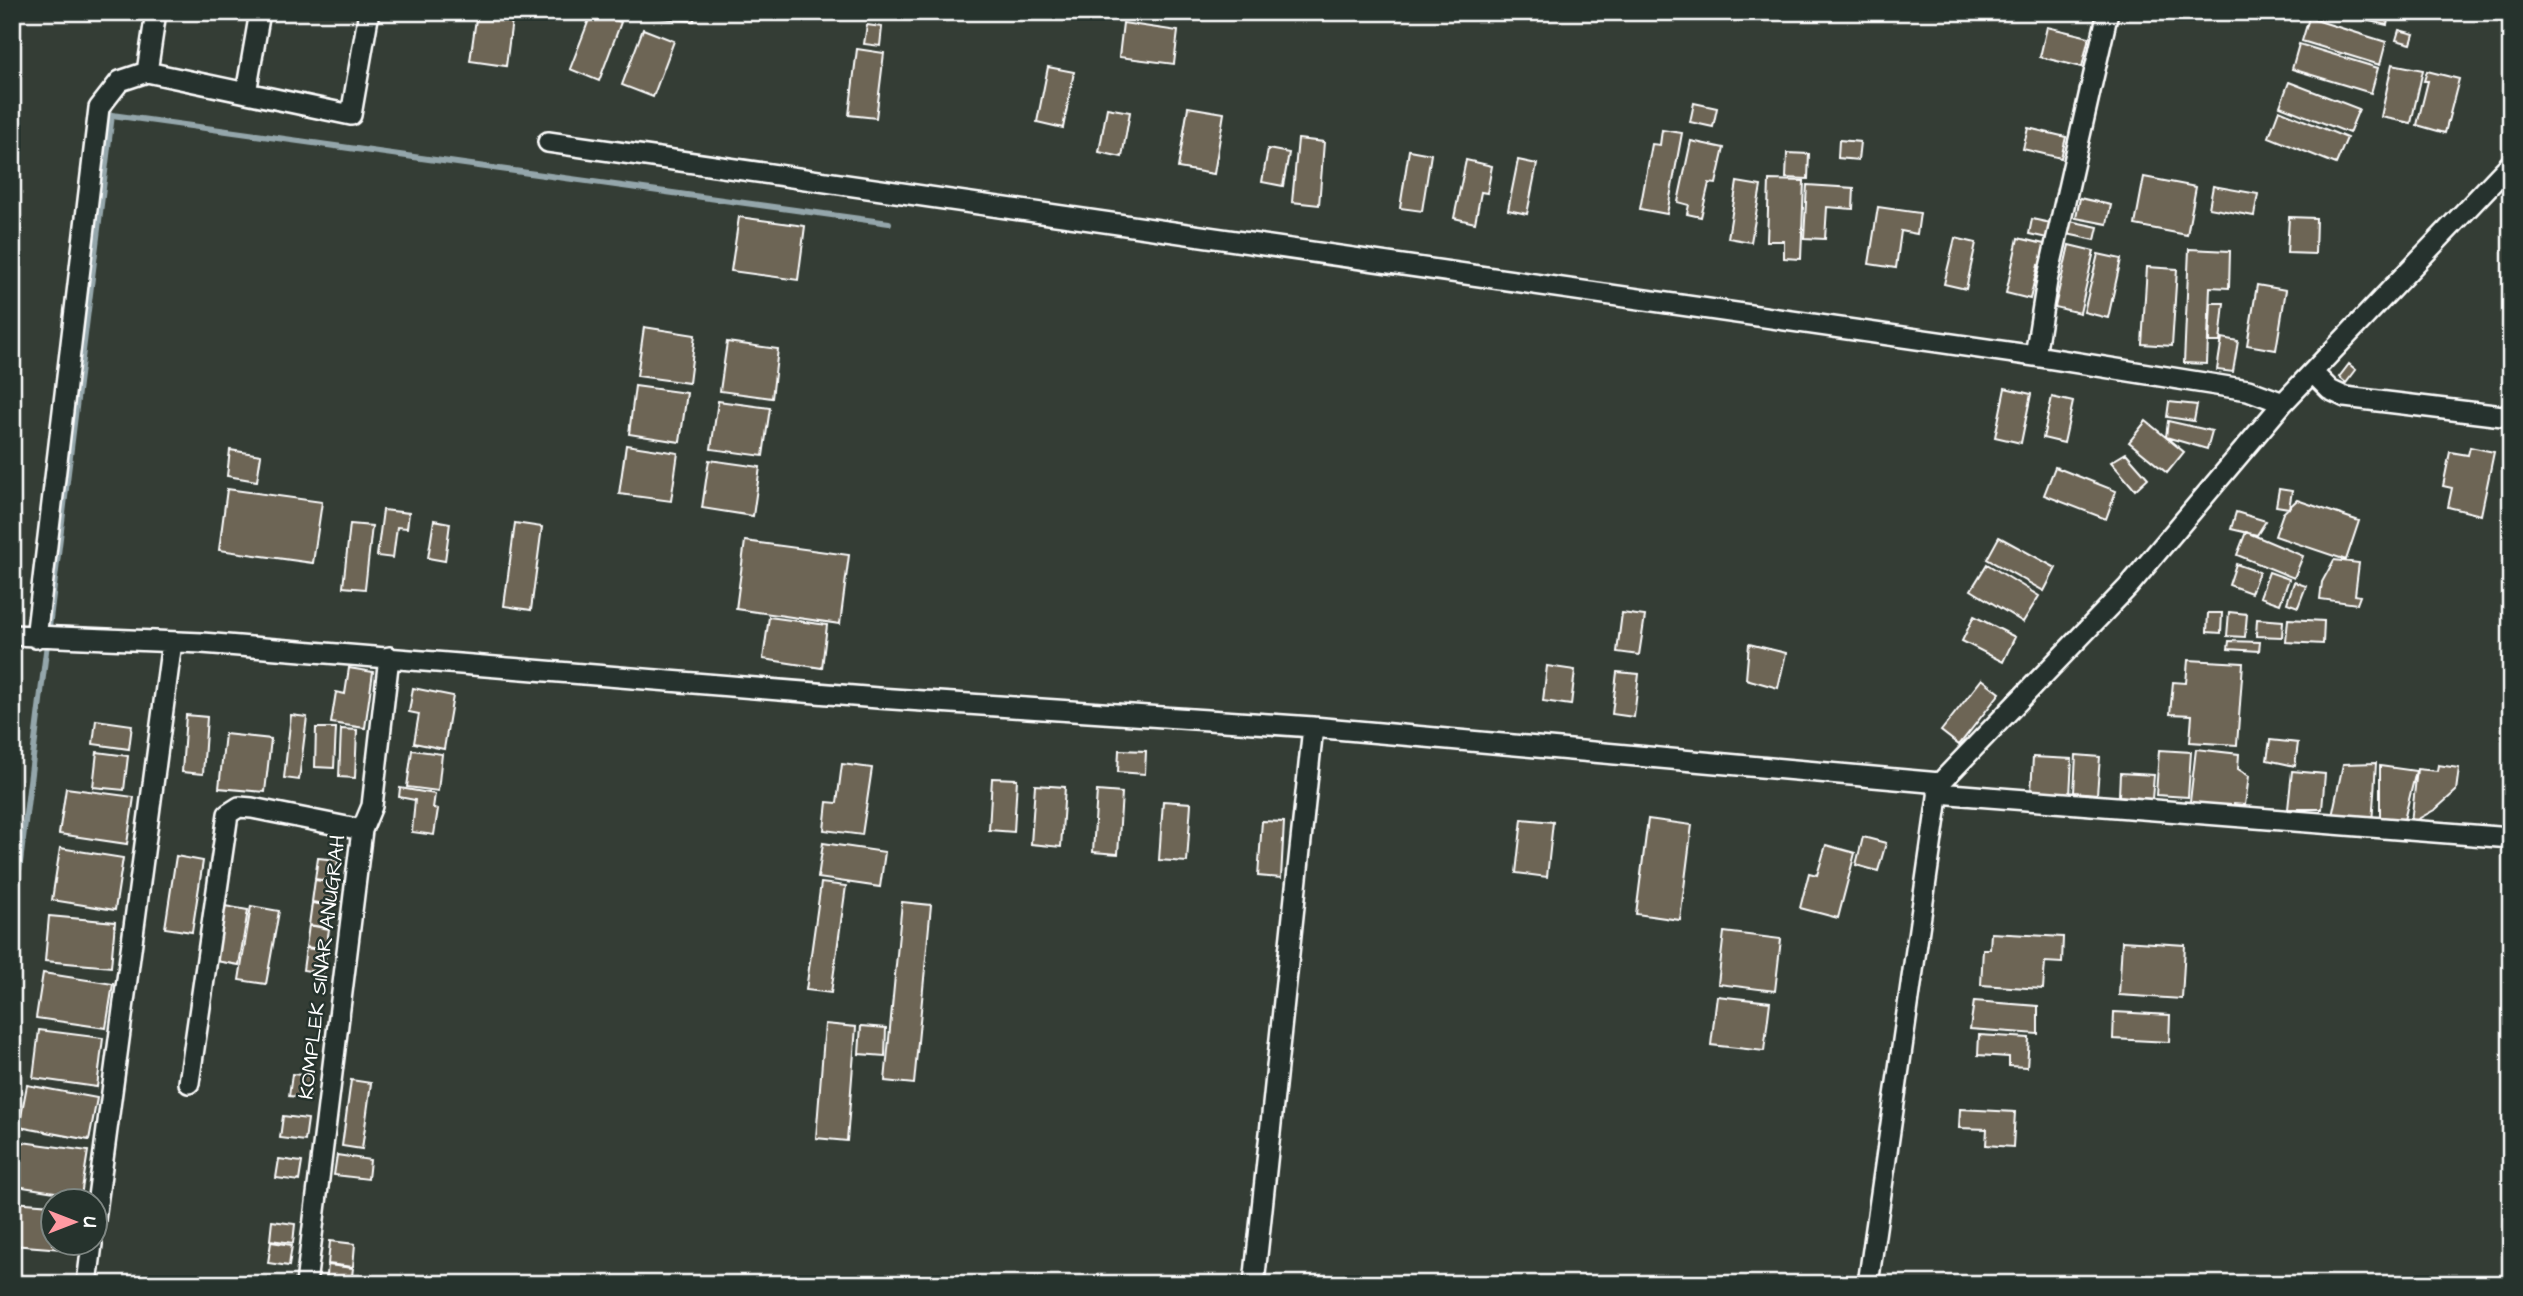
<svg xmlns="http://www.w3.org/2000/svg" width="2523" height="1296" font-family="'Architects Daughter',sans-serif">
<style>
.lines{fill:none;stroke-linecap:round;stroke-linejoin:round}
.stream{stroke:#94a6ab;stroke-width:6}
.building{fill:#6d6555;stroke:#fff;stroke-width:2}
.minor-casing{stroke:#fff;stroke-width:24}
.minor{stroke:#26332d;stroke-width:19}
.labels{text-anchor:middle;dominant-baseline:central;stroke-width:5;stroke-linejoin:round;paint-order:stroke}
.street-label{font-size:21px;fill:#fff;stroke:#26332d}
</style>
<rect width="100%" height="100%" fill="#343d35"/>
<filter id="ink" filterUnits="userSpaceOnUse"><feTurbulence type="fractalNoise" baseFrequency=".0143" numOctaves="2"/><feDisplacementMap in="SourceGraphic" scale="14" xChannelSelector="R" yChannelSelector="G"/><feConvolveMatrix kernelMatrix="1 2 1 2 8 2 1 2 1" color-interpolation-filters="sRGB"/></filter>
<g filter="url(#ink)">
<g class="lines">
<!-- stream -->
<path class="stream" d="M12,928L112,115L889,223"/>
</g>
<!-- building -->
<path class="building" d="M477,12H513L506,66L470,61Z
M592,12L621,22L599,81L570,69Z
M653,12H695L694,21L652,17Z
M2330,12H2390L2387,25Z
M2309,18L2386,42L2380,65L2302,41Z
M1123,23L1178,31L1174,64L1119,57Z
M867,25L882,27L880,46L864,44Z
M2047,27L2089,37L2082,67L2040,57Z
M643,29L674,41L653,97L622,85Z
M2399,30L2414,34L2411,44L2396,40Z
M2299,44L2378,68L2371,93L2292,69Z
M857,49L884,53L876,118L849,115Z
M2392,64L2423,70L2411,123L2381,117Z
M1048,67L1074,72L1063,128L1037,122Z
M2427,71L2459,79L2445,133L2417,125L2428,81H2424Z
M2289,82L2359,109L2349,133L2280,106Z
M1694,103L1717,108L1713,127L1690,122Z
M1188,107L1224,113L1214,174L1178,168Z
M1107,108L1130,112L1122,157L1099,152Z
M2279,110L2347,138L2336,164L2269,137Z
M2028,128L2066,137L2061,158L2023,149Z
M1662,130L1682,133L1667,214L1640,209L1652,144L1660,145Z
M1298,139L1324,142L1319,205L1292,202Z
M1839,140L1860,142L1858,160L1838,158Z
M1691,141L1724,148L1716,184L1709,183L1701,217L1687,214L1689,205L1678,202Z
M1268,149L1289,153L1283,186L1262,182Z
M1409,150L1431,154L1422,211L1400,208Z
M1787,153L1809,154L1808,179L1786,178Z
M1466,160L1492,166L1487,193L1481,192L1475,223L1454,218Z
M1518,160L1537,164L1527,214L1508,210Z
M2144,177L2196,187L2187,235L2135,225Z
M1769,180L1804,181L1801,259L1784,258V241H1767Z
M1737,182L1761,186L1751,242L1728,238Z
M1807,185L1854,188L1853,209L1827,207L1825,239L1804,238Z
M2213,186L2258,194L2254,216L2209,208Z
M2080,198L2111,205L2107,224L2076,218Z
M1878,207L1920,213L1917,234L1901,231L1896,268L1869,264Z
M739,217L805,226L798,280L731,271Z
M2289,217L2316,218L2315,254L2287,253Z
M2032,219L2060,225L2056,240L2029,234Z
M2070,221L2098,227L2095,240L2067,234Z
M1955,238L1976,243L1966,289L1944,284Z
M2018,238L2053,246L2048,268L2038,265L2030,299L2006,293Z
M2069,245L2094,251L2080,313L2055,307Z
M2189,249L2230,251L2229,288L2210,287L2207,364L2184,363Z
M2098,254L2121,259L2108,318L2084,312Z
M2147,267L2177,269L2172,346L2142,344Z
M2257,285L2286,290L2276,350L2247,345Z
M2211,303H2224L2220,342H2209Z
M644,327L695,335L689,383L637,376Z
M2222,338L2238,341L2233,372L2217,370Z
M727,342L778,349L772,398L720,391Z
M2349,364L2356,370L2346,383L2339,377Z
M635,386L687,393L680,442L629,434Z
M2005,388L2031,394L2021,443L1995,437Z
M2052,397L2073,402L2064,443L2043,438Z
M718,401L770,408L763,456L711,449Z
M2169,402L2197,405L2194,421L2167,417Z
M2146,421L2184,452L2167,473L2129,442Z
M2168,421L2212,431L2207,449L2166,437Z
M626,445L678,453L671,501L619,494Z
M2470,447L2494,452L2481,515L2448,507L2452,488L2443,486L2450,452L2468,455Z
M230,450L261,455L257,481L227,476Z
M2126,453L2148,478L2135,490L2111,462Z
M709,460L760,467L753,516L702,508Z
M2055,467L2116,491L2106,519L2044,495Z
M227,489L322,502L313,563L219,550Z
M2279,489L2292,491L2289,508L2276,506Z
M2297,500L2359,521L2346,560L2275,536L2283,513Z
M383,510L409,513L407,528L397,527L393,558L377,556Z
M2236,512L2266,521L2257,535L2231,529Z
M434,520L450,523L445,561L428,558Z
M515,523L542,527L531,610L504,606Z
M350,524L372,526L365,589L343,587Z
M2246,532L2303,556L2294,578L2237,555Z
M1999,537L2056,568L2044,591L1987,559Z
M745,541L849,555L840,624L736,609Z
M2334,560L2359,563L2355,595L2360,596L2357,604L2320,599L2322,582Z
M1987,564L2039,596L2023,622L1971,590Z
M2236,564L2259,572L2251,593L2229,585Z
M2269,572L2289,579L2280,604L2260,597Z
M2294,582L2306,586L2298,607L2287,603Z
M2229,612L2247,614L2245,637L2227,636Z
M1622,613L1645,616L1639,655L1617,652Z
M2208,613H2222L2221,633L2207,632Z
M1974,616L2015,637L2003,662L1962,641Z
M769,617L827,625L822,668L763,659Z
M2257,619L2283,621L2282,637L2256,636Z
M2288,619L2324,621L2323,644L2286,642Z
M2229,641L2260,642L2259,651L2228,649Z
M1749,644L1786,653L1778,688L1746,679Z
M2188,660L2243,663L2237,745L2190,742L2192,715L2170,714L2173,682L2186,683Z
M1547,666L1575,670L1571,705L1543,701Z
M349,668L373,672L365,728L331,723L336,692L345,694Z
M1617,672L1639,674L1634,717L1612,714Z
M1982,679L2000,693L1959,745L1941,731Z
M413,688L453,696L444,749L414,743L419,714L409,712Z
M186,715L207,717L203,774L182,772Z
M291,715L307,717L299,780L284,778Z
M96,720L132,725L129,749L93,744Z
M316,728H336L334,768L315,767Z
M341,729L357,730L355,778L339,777Z
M225,734L271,739L265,792L219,788Z
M2270,740L2298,743L2295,766L2267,760Z
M2196,749L2239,754L2238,769L2249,776L2245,805L2234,804L2233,815L2189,810Z
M412,750L442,754L438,791L407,787Z
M1119,750L1146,751L1145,774L1118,772Z
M2159,750L2191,752L2188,797L2156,795Z
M97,752L128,756L124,790L93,787Z
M2076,755L2100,757L2097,794L2074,792Z
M2033,757L2072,759L2070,795L2031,792Z
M2376,763L2372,824L2331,821L2343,764Z
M842,764L872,768L862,835L824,830L827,802L837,803Z
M2438,765L2459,768L2456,791L2436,809L2411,823L2417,769L2437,771Z
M2380,766L2416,771L2404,820L2380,823Z
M2292,771L2325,774L2322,809H2288Z
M2120,773L2154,775L2152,799L2119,796Z
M992,778L1017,779L1014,832L989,830Z
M1035,785L1065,787L1061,847L1031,844Z
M66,788L134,797L127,844L59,834Z
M400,788L435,794L433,808L438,809L434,835L412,832L415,800L399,797Z
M1097,791L1122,793L1118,854L1093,852Z
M1163,801L1191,803L1187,862L1159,860Z
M1522,819L1553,822L1547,877L1516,873Z
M1648,819L1692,825L1680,920L1636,914Z
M1262,821L1284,822L1281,878L1258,876Z
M1863,837L1886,843L1878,871L1856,865Z
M823,843L885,852L880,887L818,878Z
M1826,845L1855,853L1838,918L1800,908L1809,873L1817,875Z
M60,848L123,858L115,910L52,900Z
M176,856L203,861L192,932L165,928Z
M318,858L338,860L335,882L315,879Z
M315,880L336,883L332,905L312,902Z
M821,883L846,886L831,993L806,990Z
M902,902L931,905L914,1084L885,1081Z
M312,903L332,906L329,928L309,925Z
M219,905L248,910L239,965L210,960Z
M251,906L279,911L266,984L239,980Z
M49,916L115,922L111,967L45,961Z
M309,925L329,929L326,950L306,947Z
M1724,932L1781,939L1775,991L1718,984Z
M1991,933L2063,937L2062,963L2045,962L2043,989L1981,985L1983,949H1990Z
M2122,941L2185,945L2182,999L2119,995Z
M306,948L326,951L323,973L303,970Z
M43,973L113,984L106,1028L36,1018Z
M1717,996L1770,1002L1764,1051L1711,1045Z
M1974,1001L2038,1006V1034L1970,1029Z
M2114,1012L2170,1015L2169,1042L2113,1039Z
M825,1024L856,1027L847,1141L816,1138Z
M861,1026L886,1028L885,1056L859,1054Z
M39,1030L103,1038L97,1087L33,1078Z
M1979,1035L2029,1038L2027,1067L2009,1066V1057L1978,1055Z
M292,1074L312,1076L309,1098L289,1096Z
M351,1080L371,1083L362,1149L342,1146Z
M27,1085L97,1098L89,1140L19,1127Z
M1960,1109L2015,1112L2013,1147L1986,1145L1987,1129L1959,1128Z
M283,1116L308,1119L305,1141L280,1138Z
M22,1142L88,1151L81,1196L16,1186Z
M337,1155L370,1160L368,1179L334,1175Z
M279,1159L302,1162L299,1181L276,1178Z
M12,1202L52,1205V1244H75V1250L12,1245Z
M272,1221L295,1224L293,1243L270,1240Z
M330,1241L355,1244L353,1267L328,1264Z
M271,1242L292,1245L289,1266L268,1263Z
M328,1265L353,1268L351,1284H326Z"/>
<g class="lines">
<!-- minor casing -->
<g class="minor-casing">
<path id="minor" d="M147,72L156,12
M246,93L260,12
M548,142L2035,356L2248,390L2283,403
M2035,356L2047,281L2108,12
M2314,374L2330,390L2345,397L2511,417
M12,635L202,643L878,698L1313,727L1940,783
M36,638L99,108L120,81L147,72L351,115L369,12
M1938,793L2511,838
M189,1083L228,814L239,807L252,808L362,830
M94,1227L172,642
M87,1284L92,1244
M306,1284L362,830L372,806L389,657
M1254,1284L1313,727
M1868,1284L1940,783L2128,587L2283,403L2511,163"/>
</g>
<!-- minor -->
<use href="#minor" class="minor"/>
</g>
</g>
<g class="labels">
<!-- street labels -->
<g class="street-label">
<text transform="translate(322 967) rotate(-83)">KOMPLEK SINAR ANUGRAH</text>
</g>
</g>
<!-- margin -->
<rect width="2523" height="1296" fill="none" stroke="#26332d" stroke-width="42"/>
<rect x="21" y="21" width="2481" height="1254" fill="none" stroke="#fff" stroke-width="2.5" filter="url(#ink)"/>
<!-- north arrow -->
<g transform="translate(74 1222) rotate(90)"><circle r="33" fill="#26332d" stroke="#7d8581" stroke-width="2"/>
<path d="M0-5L12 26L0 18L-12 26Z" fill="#ff9aa2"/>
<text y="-10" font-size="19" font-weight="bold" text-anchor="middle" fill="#ffffff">U</text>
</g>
</svg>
